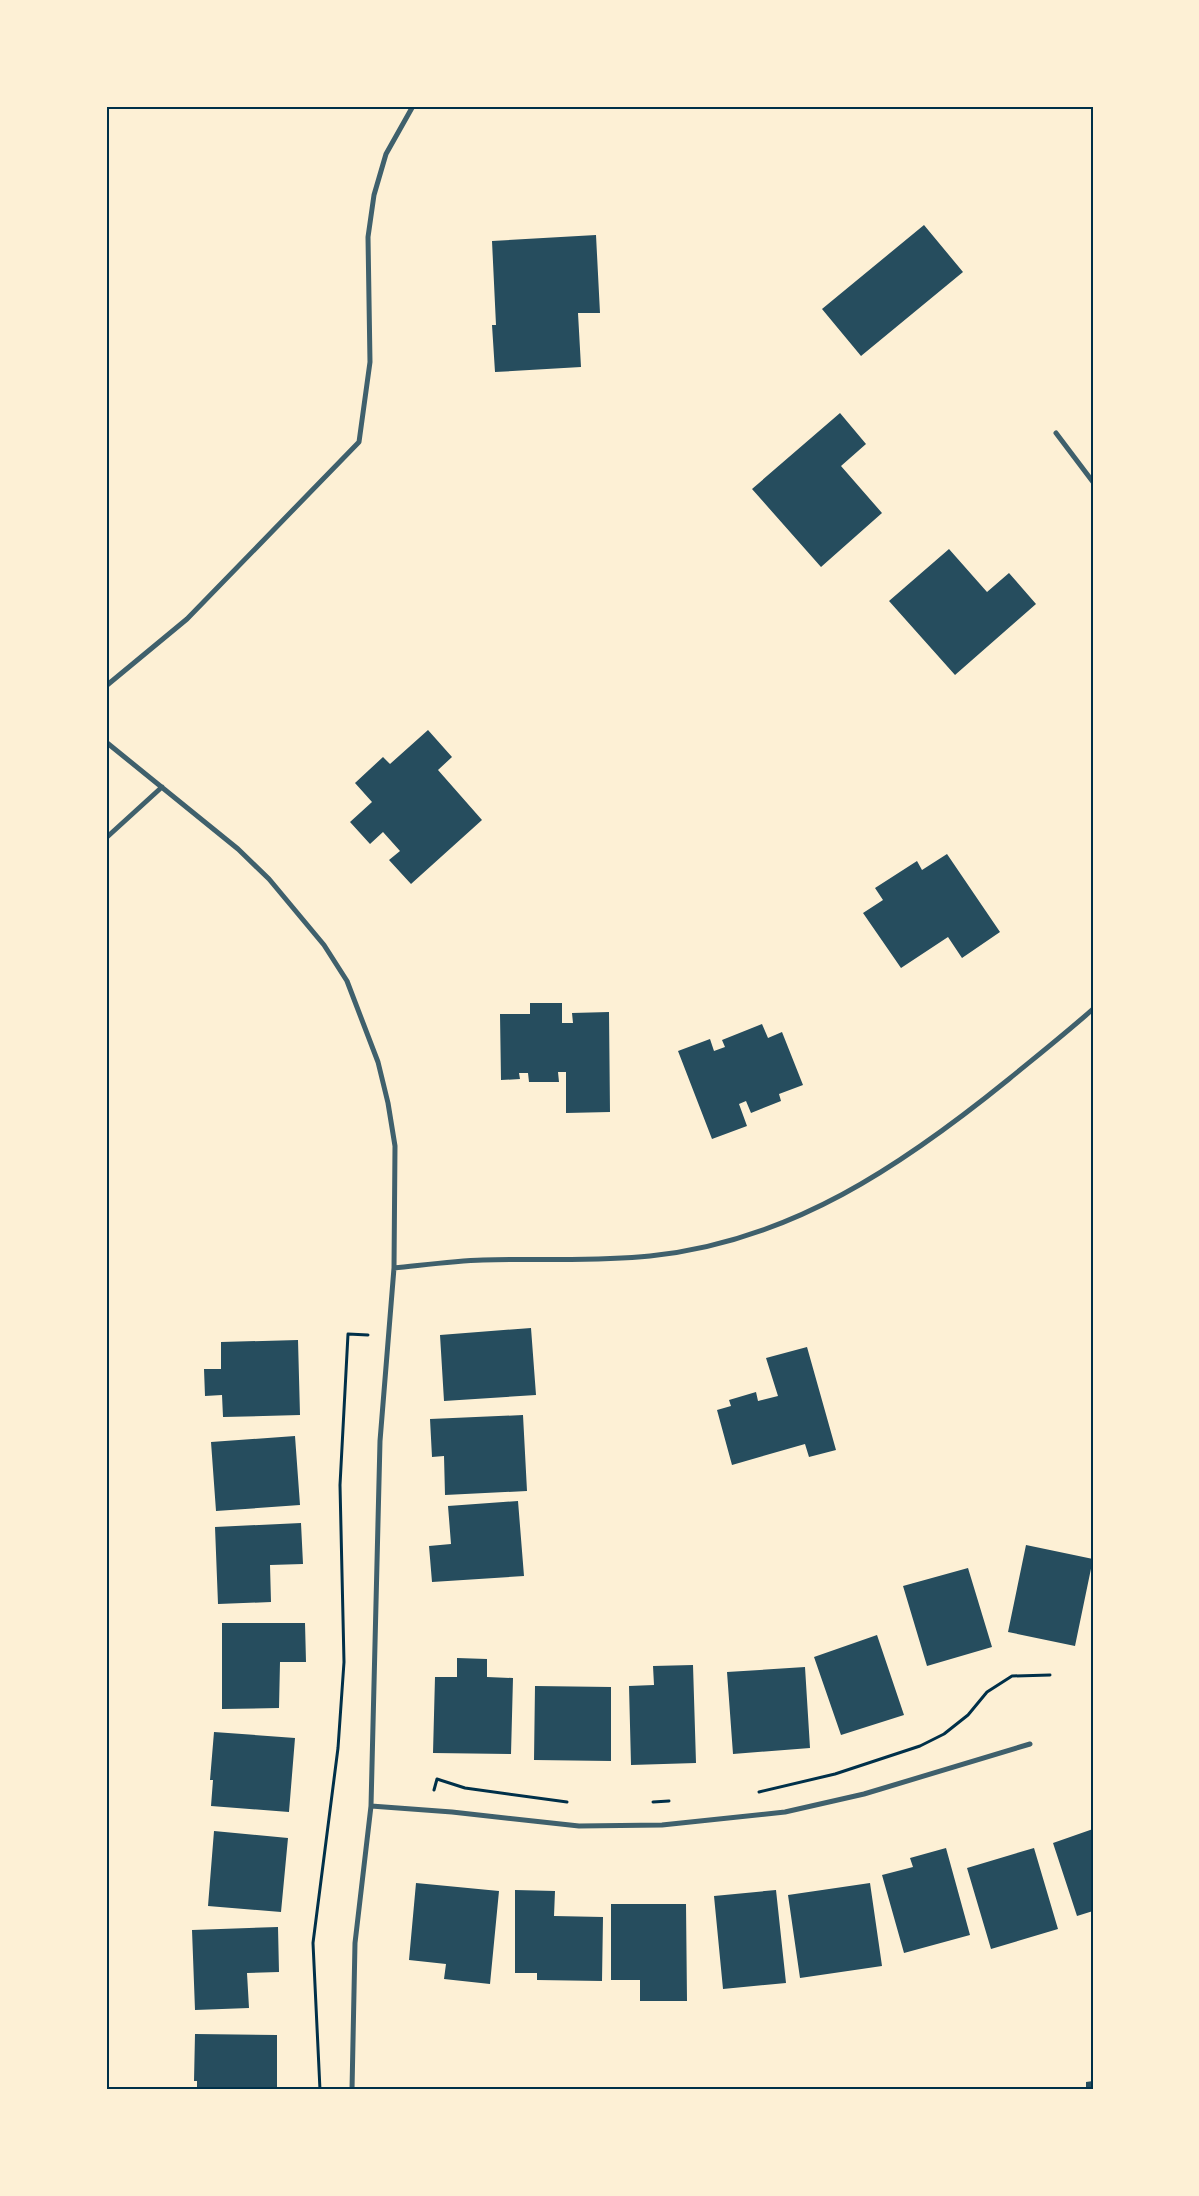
<svg xmlns="http://www.w3.org/2000/svg" width="1199" height="2196" font-family="'Public Sans',sans-serif">
<style>
.building{fill:#264d5e}
.lines{fill:none;stroke-linecap:round;stroke-linejoin:round}
.path{stroke:#003049;stroke-width:3}
.minor{stroke:#3f606c;stroke-width:5}
.neatline{fill:none;stroke:#003049;stroke-width:2}
</style>
<rect width="100%" height="100%" fill="#fdf0d5"/>
<!-- building -->
<path class="building" d="M924,225L963,272L861,356L822,309Z
M596,235L600,313H578L581,367L495,372L492,325H496L492,241Z
M840,413L866,444L841,466L882,513L821,567L752,489Z
M949,549L987,592L1009,573L1036,604L955,675L889,601Z
M428,730L452,757L438,770L482,820L411,884L389,860L400,851L383,832L370,844L350,822L372,802L355,783L383,757L390,764Z
M947,854L1000,932L962,958L948,937L901,968L863,913L883,900L875,888L917,861L922,870Z
M530,1003H562V1023H573L572,1013L609,1012L610,1112L566,1113V1072H558L559,1082H529L528,1073H519L520,1079L501,1080L500,1014H530Z
M762,1024L768,1038L782,1032L803,1085L779,1094L781,1101L751,1113L746,1101L739,1104L747,1126L712,1139L678,1051L710,1039L714,1051L725,1047L722,1040Z
M531,1328L536,1395L444,1401L440,1335Z
M298,1340L300,1415L223,1417L222,1395L205,1396L204,1369H221V1342Z
M807,1347L836,1450L809,1457L805,1444L732,1465L717,1410L731,1406L729,1400L756,1392L758,1401L778,1396L766,1358Z
M523,1415L527,1491L445,1495L444,1456L432,1457L430,1419Z
M295,1436L300,1505L216,1511L211,1442Z
M518,1501L524,1576L432,1582L429,1546L451,1544L448,1506Z
M301,1523L303,1564L270,1565L271,1602L218,1604L215,1527Z
M1026,1545L1093,1559L1075,1646L1008,1632Z
M968,1568L992,1647L927,1666L903,1586Z
M222,1623H305L306,1662H280L279,1708L222,1709Z
M877,1635L904,1715L841,1735L814,1657Z
M457,1658L487,1659V1677L513,1678L511,1754L433,1753L435,1677H457Z
M693,1665L696,1763L631,1765L629,1686L654,1685L653,1666Z
M805,1667L810,1748L733,1754L727,1672Z
M535,1686L611,1687V1761L534,1760Z
M214,1732L295,1738L289,1812L211,1806L213,1780H210Z
M1093,1829V1911L1077,1916L1053,1843Z
M214,1831L288,1838L281,1912L208,1906Z
M946,1848L970,1935L904,1953L882,1875L913,1867L910,1858Z
M1034,1848L1058,1929L991,1949L967,1868Z
M416,1883L499,1891L490,1984L444,1979L446,1964L409,1960Z
M870,1883L882,1966L800,1978L788,1895Z
M515,1890L555,1891L554,1916L603,1917L602,1981L537,1980V1973H515Z
M776,1890L786,1983L723,1989L714,1896Z
M611,1904H686L687,2001H640V1980H611Z
M278,1927L279,1972L247,1973L249,2008L195,2010L192,1930Z
M195,2034L277,2035V2090H197V2081H194Z
M1093,2081V2090H1086V2082Z"/>
<g class="lines">
<!-- path -->
<path class="path" d="M434,1790L437,1779L465,1788L567,1802
M759,1792L835,1774L920,1746L944,1734L968,1715L987,1692L1012,1676L1050,1675
M653,1802L669,1801
M320,2090L313,1943L338,1748L344,1662L340,1485L348,1334L368,1335"/>
<!-- minor -->
<path class="minor" d="M1056,433L1093,482
M106,686L187,619L359,442L370,362L368,237L374,195L386,154L413,106
M106,742L238,849L269,879L324,945L347,981L378,1062L388,1103L395,1146L394,1268L380,1441L371,1806L355,1943L352,2090
M106,838L162,787
M394,1268C424,1265 453,1261 483,1260C539,1258 594,1262 650,1256C790,1242 903,1165 1009,1079C1037,1056 1066,1033 1093,1009
M371,1806L452,1812L579,1826L662,1825L785,1812L864,1794L1030,1744"/>
</g>
<!-- border -->
<rect width="1199" height="2196" fill="none" stroke="#fdf0d5" stroke-width="215"/>
<rect x="108" y="108" width="984" height="1980" class="neatline"/>
</svg>
